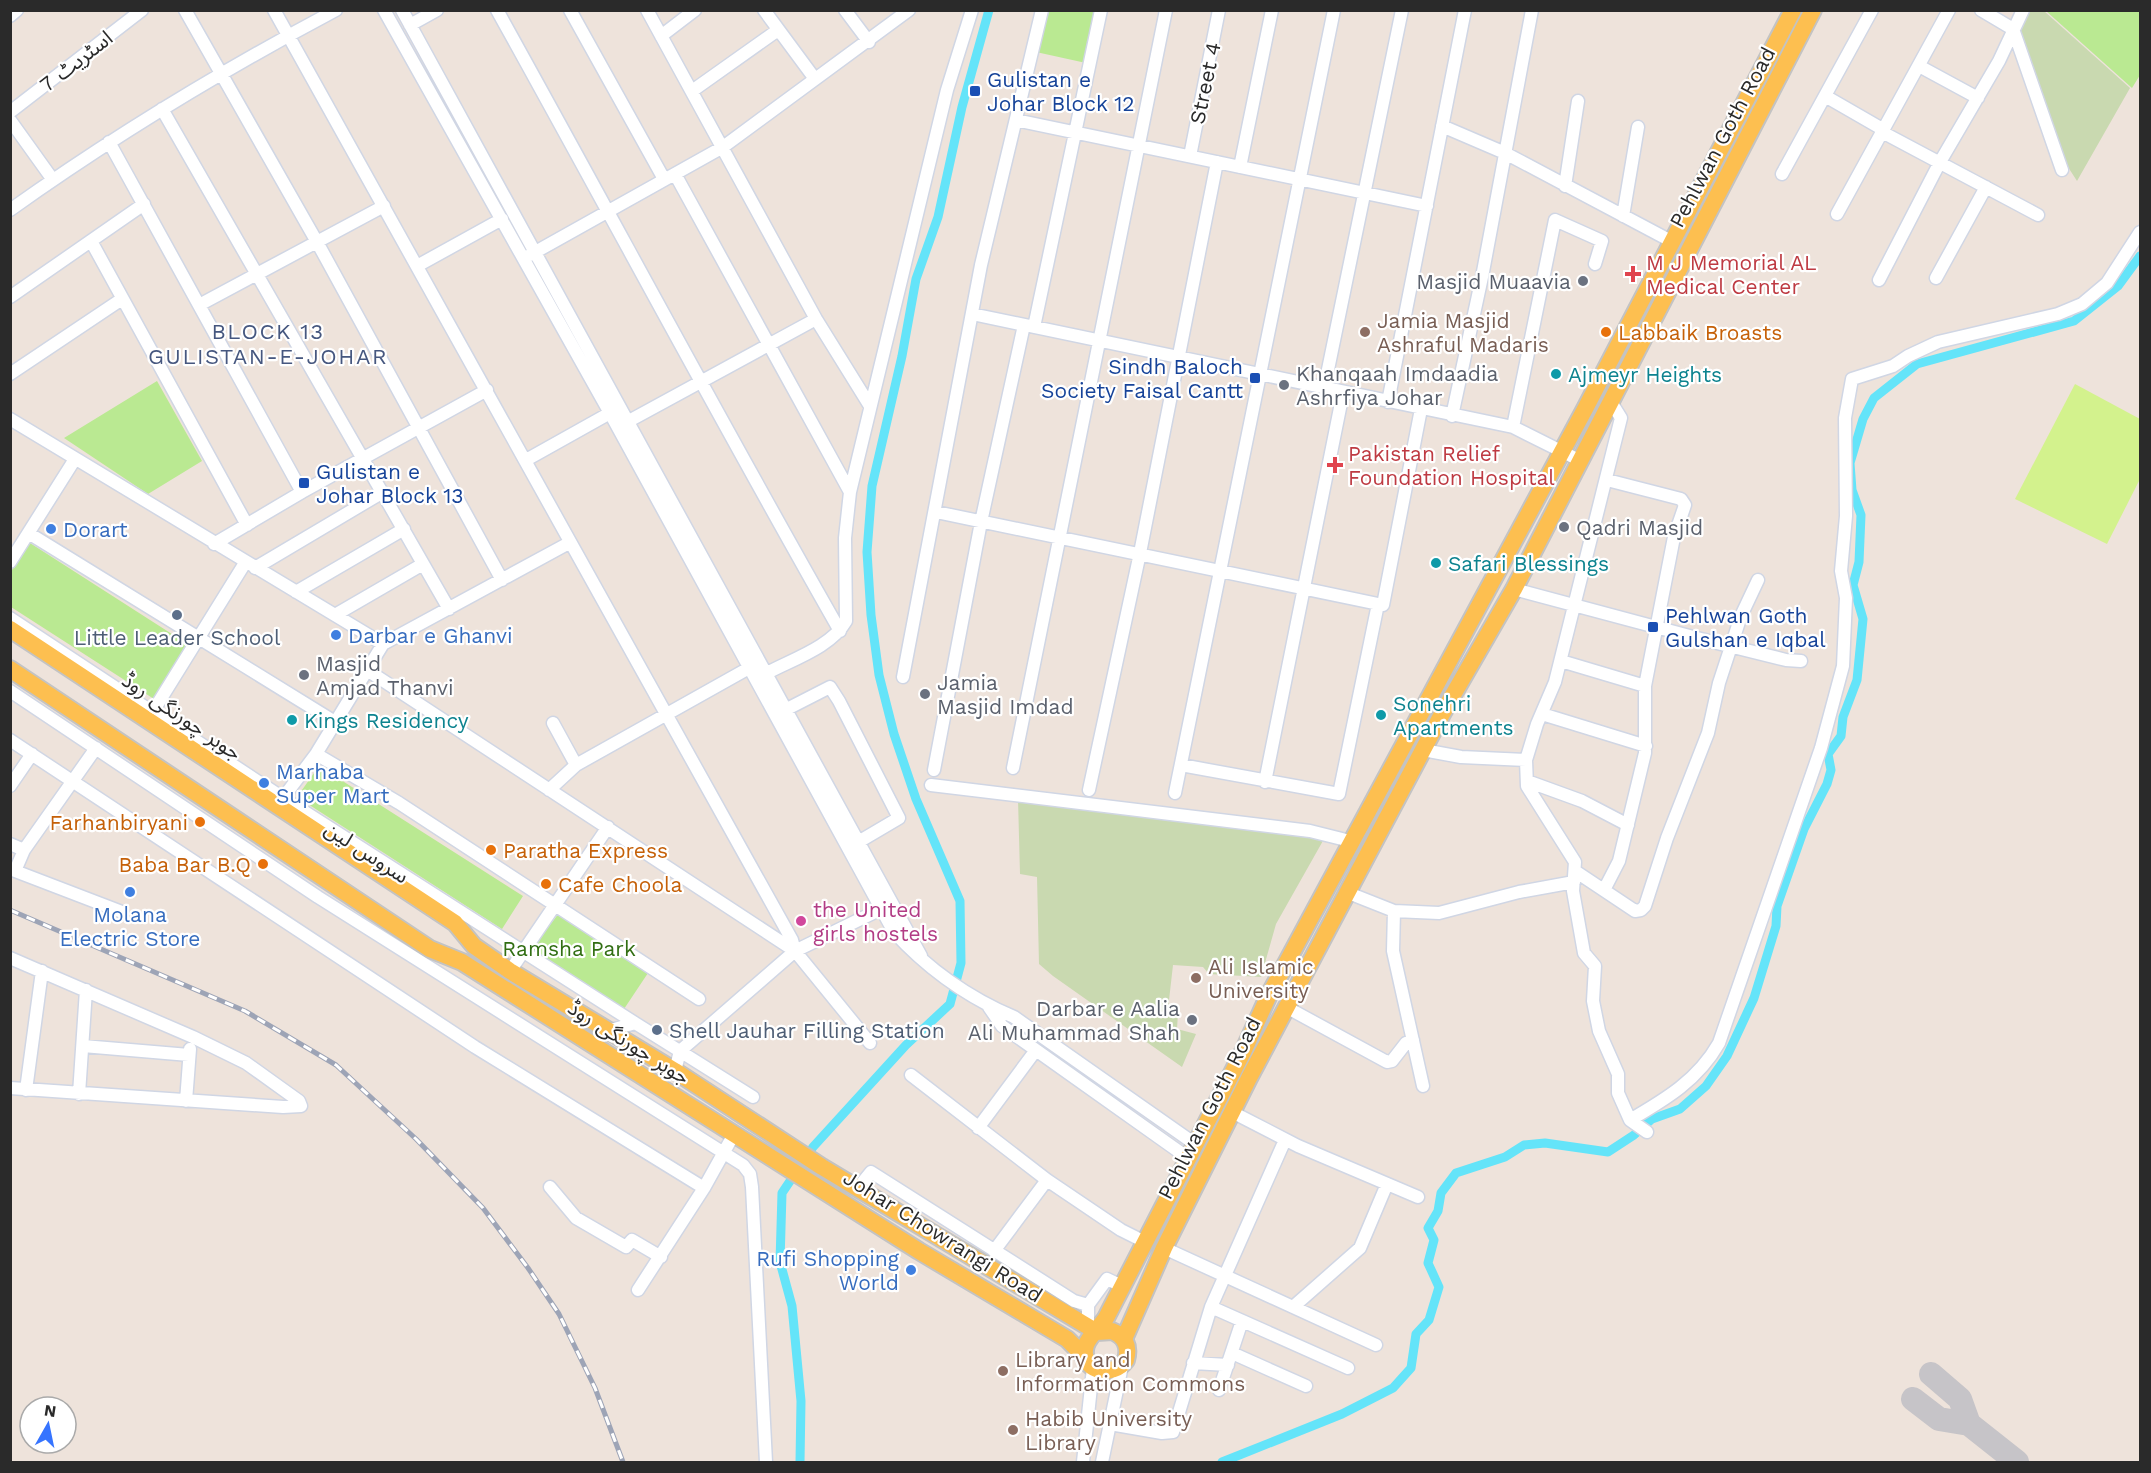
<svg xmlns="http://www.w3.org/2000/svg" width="2151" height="1473" font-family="'Work Sans','Noto Sans Arabic',sans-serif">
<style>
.green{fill:#bae992}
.cemetery{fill:#c9d9b0}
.pitch{fill:#d3f28d}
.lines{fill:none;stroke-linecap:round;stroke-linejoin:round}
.canal{stroke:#64e4f9;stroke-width:9}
.taxiway{stroke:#c6c4c8;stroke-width:24}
.minor-casing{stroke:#d0d6e4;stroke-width:15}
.major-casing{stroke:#c3c3c3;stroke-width:20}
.minor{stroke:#fff;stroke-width:12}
.major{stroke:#fdbf50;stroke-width:16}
.rail-casing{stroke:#9da4b6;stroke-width:5}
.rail{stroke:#fff;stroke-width:3;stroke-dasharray:9;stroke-linecap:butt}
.transit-dot{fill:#1a4fb4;stroke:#fff;stroke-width:2}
.health-dot{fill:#e0444e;stroke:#fff;stroke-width:2}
.worship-dot{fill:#6b7280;stroke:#fff;stroke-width:2}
.education-dot{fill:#8d6e63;stroke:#fff;stroke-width:2}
.food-dot{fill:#e8710a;stroke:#fff;stroke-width:2}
.culture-dot{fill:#0f9aa8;stroke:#fff;stroke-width:2}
.shop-dot{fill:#3f7fe0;stroke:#fff;stroke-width:2}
.service-dot{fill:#5c6f8a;stroke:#fff;stroke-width:2}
.hotel-dot{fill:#d1479c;stroke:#fff;stroke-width:2}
.labels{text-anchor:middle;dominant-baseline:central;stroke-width:4.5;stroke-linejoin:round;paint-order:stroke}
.street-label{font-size:21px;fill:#2a2a2a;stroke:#fff}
.transit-label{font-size:21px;fill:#164399;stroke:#fff;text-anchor:start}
.health-label{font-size:21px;fill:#be3a42;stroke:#fff;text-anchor:start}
.worship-label{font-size:21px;fill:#5b616d;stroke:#fff;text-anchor:start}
.education-label{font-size:21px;fill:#785e54;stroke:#fff;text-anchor:start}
.food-label{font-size:21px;fill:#c56008;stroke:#fff;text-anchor:start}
.culture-label{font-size:21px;fill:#0d838f;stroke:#fff;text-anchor:start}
.shop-label{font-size:21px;fill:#366cbe;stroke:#fff;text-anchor:start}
.service-label{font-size:21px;fill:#4e5e75;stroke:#fff}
.hotel-label{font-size:21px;fill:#b23c85;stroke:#fff;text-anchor:start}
.park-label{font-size:21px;fill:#316e13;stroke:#fff}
.neighbourhood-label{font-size:22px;letter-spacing:1.5px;fill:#46577f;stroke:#fff}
</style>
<rect width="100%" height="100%" fill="#eee3db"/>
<!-- green -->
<path class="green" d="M2136,10L2140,13V75L2132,88L2046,11Z
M1046,11H1098L1086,63L1036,52Z
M157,381L202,461L148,494L64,438Z
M30,543L189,645L154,699L11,607L10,573Z
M319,766L523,896L502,929L297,797Z
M559,913L648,973L624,1009L530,951Z"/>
<!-- cemetery -->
<path class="cemetery" d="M2026,11H2044L2130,88L2077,181L2068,167H2064L2013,29Z
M1018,799L1289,832L1324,839L1276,924L1261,977L1209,974L1203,967L1173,965L1168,1009L1178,1013L1177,1029L1196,1034L1182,1067L1053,976L1039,964L1037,877L1020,874Z"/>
<!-- pitch -->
<path class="pitch" d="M2075,384L2140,419V479L2107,544L2015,499Z"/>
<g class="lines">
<!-- canal -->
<path class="canal" d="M800,1462L801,1401L792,1306L780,1262L782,1193L813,1147L906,1045L950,1004L961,963L960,901L916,799L894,734L879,675L871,615L867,552L872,486L902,356L916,279L938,217L962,107L989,10
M1222,1462L1342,1414L1393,1388L1411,1368L1416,1334L1429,1320L1439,1287L1428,1263L1434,1240L1428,1228L1438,1211L1441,1193L1456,1173L1505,1157L1524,1145L1545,1143L1608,1152L1634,1135L1652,1119L1680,1109L1706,1086L1727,1056L1754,998L1776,926L1777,906L1804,829L1827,784L1831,770L1828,754L1841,736L1843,717L1857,680L1863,619L1853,585L1859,562L1861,515L1852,490L1850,463L1863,419L1874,398L1917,364L2074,321L2118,286L2140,256"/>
<!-- taxiway -->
<path class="taxiway" d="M1931,1374L1960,1399L1969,1424L2017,1462
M1913,1399L1939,1419L1969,1424"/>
<!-- minor casing -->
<g class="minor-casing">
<path id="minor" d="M185,10L317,242L502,580
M274,10L792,940L795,951
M384,10L610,413L894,932C927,968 969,998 1014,1017L1195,1144
M402,10L921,956
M497,10C612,217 723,426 840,631
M570,10L664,179
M647,10L816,319L870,406
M764,10L815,79
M845,10L869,42
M1981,10L2013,29
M10,16L17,10
M410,25L437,10
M2013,29L2062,170
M661,36L695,10
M1919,66L1978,98
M692,91L778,30
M1825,96L1884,130
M162,109L449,609
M10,112L142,10
M10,120L53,180
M1016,120L1427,206
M1442,126L1505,153L1671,241
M1882,132L2038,215
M109,142L302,492
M1190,156L1219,10
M1240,167L1272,10
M675,174L850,492
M1782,174L1872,10
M1565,186L1578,101
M10,210C114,136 223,70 336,10
M1837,214L1949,10
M1623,216L1638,127
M91,241L247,525
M530,255L723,147L909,10
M417,266L502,219
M1936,278L1986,187
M1879,280L1940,162L1999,61L2023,10
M10,297L144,204
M201,304L384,206
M972,314L1513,427L1555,220L1602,241L1595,264
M1034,327L1101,10
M10,374L122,299
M1324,389L1402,10
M1388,402L1465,10
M1611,402L1621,418L1555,682L1537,724L1526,760L1527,786L1575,862L1573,891L1584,953L1595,966L1593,1001L1599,1031L1618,1074V1093L1630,1120L1647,1132
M1452,416L1482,277L1532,10
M10,419L383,644
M627,422L816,319
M1513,427L1579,460
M526,460L610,413
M936,512L1383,605L1421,409
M30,534L335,722
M214,544L302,492L487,390
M10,562L75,459
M255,568L383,492
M1514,589L1697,638L1786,660L1801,661
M296,592L404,529
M335,615L423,564
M10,618L283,798L635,1023
M1561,661L1645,686
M367,670L795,951L870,1043
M767,673C793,659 831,647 846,621L845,538L850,492L947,90L972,10
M903,677L981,265L1042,10
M10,691L318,897L743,1165L750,1174L752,1187L766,1462
M787,709L830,687L839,701L899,818L860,841
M152,713L245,563
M1542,714L1646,746
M553,723L576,765
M10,740L475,1047L704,1188
M96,748L24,850L15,871L122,912
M1423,750L1461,757L1526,760
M316,754L399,803L699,999
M1181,765L1339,794L1378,604
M1013,768L1166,10
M934,770L981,522L1024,325
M1527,781L1582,801L1628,825
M1265,782L1343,393
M931,785L1310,831L1350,841
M10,786L32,754
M549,790L576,765L749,668
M1089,790L1140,553L1217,162
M1175,793L1334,10
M283,798L316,754L383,644L569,543
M10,844L24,850
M1575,871L1635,911L1641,910L1645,906L1667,838L1708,733L1719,683L1741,616L1758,580
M1604,890L1619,861L1645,753V686L1674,537L1685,505L1681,499L1607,480
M1346,892L1394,911L1439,913L1519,892L1574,882
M1394,911L1393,951L1423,1086
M10,958L193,1037L246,1063L299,1101L301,1106L283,1107L10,1088
M510,971L608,827
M989,1007L1002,1026L1188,1158
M1286,1007L1387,1062L1392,1061L1406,1043L1413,1040
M608,1031L635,1023L753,1097
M83,1046L189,1055
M675,1071L680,1051L795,951L881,909
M911,1075L1047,1180L994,1251
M26,1090L42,971
M79,1094L86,990
M186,1101L190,1049
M1232,1112L1298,1146L1418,1197
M1630,1120C1666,1099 1698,1080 1719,1043L1821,748L1843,666L1846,598L1841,571L1846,516L1845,418L1852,379L1893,366L1908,356L1938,342L2058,314L2082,304L2107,283L2140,232
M978,1128L1036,1050
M1047,1180L1121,1230L1145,1242
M550,1187L576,1218L626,1247L632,1240L661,1257
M858,1188L871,1172L1074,1301L1088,1305V1327
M1164,1248L1376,1345
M638,1290L704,1188L734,1134
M1088,1305L1107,1279L1122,1286
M1211,1307L1348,1368
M1293,1307L1360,1248L1387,1184
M1232,1353L1306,1386
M1193,1363L1228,1365
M1219,1390L1242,1321
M1110,1424L1162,1433L1173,1432L1211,1307L1285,1140
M1083,1462L1093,1368
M1102,1462L1122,1366"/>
</g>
<!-- major casing -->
<g class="major-casing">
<path id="major" d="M10,629L455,923L474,946L510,971L675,1071L822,1167L1097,1332
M10,669L430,949L462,962L919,1251L1067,1339L1086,1358
M1097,1332L1112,1331C1125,1336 1130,1346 1126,1360C1113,1379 1078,1372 1086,1345C1089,1336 1100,1327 1106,1318L1244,1050L1268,997L1585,409L1793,10
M1124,1339L1164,1248L1249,1078L1442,714L1514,589L1813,10"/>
</g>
<!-- minor -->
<use href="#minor" class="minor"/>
<!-- major -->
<use href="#major" class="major"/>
<!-- rail casing -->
<g class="rail-casing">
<path id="rail" d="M10,910L245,1011L336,1065L416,1139L483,1208L528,1268L559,1314L595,1388L623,1462"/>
</g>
<!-- rail -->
<use href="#rail" class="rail"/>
</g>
<!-- markers -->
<g class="transit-dot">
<rect x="969" y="85" width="12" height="12" rx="3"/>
<rect x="1249" y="372" width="12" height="12" rx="3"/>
<rect x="298" y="477" width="12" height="12" rx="3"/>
<rect x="1647" y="621" width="12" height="12" rx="3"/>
</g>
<g class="health-dot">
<path d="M1630 265h6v6h6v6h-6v6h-6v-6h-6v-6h6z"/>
<path d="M1332 456h6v6h6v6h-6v6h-6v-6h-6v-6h6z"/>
</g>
<g class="worship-dot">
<circle cx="1583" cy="281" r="6"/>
<circle cx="1284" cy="385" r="6"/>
<circle cx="1564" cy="527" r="6"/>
<circle cx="304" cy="675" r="6"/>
<circle cx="925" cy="694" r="6"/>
<circle cx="1192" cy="1020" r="6"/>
</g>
<g class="education-dot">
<circle cx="1365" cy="332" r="6"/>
<circle cx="1196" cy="978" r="6"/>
<circle cx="1003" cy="1371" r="6"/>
<circle cx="1013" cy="1430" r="6"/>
</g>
<g class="food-dot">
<circle cx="1606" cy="332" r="6"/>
<circle cx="200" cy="822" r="6"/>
<circle cx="491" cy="850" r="6"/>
<circle cx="263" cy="864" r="6"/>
<circle cx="546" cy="884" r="6"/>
</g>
<g class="culture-dot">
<circle cx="1556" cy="374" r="6"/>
<circle cx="1436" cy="563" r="6"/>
<circle cx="1381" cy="715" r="6"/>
<circle cx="292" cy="720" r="6"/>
</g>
<g class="shop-dot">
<circle cx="51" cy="529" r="6"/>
<circle cx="336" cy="635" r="6"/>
<circle cx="264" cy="783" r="6"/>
<circle cx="130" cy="892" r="6"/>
<circle cx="911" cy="1270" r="6"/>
</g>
<g class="service-dot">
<circle cx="177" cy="615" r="6"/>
<circle cx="657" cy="1030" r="6"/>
</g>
<circle class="hotel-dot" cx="801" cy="921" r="6"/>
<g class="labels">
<!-- street labels -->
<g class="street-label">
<text transform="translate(76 61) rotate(-38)">اسٹریٹ 7</text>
<text transform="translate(1205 83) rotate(-78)">Street 4</text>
<text transform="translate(1722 137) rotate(-62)">Pehlwan Goth Road</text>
<text transform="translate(182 716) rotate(34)">جوہر چورنگی روڈ</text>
<text transform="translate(367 852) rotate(33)">سروس لین</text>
<text transform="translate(629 1042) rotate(32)">جوہر چورنگی روڈ</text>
<text transform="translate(1209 1108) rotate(-63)">Pehlwan Goth Road</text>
<text transform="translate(943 1236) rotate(32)">Johar Chowrangi Road</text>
</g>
<!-- transit labels -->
<g class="transit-label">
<text x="987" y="79">Gulistan e<tspan x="987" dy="24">Johar Block 12</tspan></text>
<text x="1243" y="366" text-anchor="end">Sindh Baloch<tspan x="1243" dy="24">Society Faisal Cantt</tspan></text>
<text x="316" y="471">Gulistan e<tspan x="316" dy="24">Johar Block 13</tspan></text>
<text x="1665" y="615">Pehlwan Goth<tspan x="1665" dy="24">Gulshan e Iqbal</tspan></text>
</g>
<!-- health labels -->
<g class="health-label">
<text x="1646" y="262">M J Memorial AL<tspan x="1646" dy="24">Medical Center</tspan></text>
<text x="1348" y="453">Pakistan Relief<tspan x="1348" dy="24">Foundation Hospital</tspan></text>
</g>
<!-- worship labels -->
<g class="worship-label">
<text x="1571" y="281" text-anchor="end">Masjid Muaavia</text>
<text x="1296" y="373">Khanqaah Imdaadia<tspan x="1296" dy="24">Ashrfiya Johar</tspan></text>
<text x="1576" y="527">Qadri Masjid</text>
<text x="316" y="663">Masjid<tspan x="316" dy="24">Amjad Thanvi</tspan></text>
<text x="937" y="682">Jamia<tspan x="937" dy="24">Masjid Imdad</tspan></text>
<text x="1180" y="1008" text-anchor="end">Darbar e Aalia<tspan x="1180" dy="24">Ali Muhammad Shah</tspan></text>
</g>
<!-- education labels -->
<g class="education-label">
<text x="1377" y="320">Jamia Masjid<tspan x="1377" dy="24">Ashraful Madaris</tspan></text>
<text x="1208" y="966">Ali Islamic<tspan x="1208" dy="24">University</tspan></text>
<text x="1015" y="1359">Library and<tspan x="1015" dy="24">Information Commons</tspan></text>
<text x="1025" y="1418">Habib University<tspan x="1025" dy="24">Library</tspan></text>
</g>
<!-- food labels -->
<g class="food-label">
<text x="1618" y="332">Labbaik Broasts</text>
<text x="188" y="822" text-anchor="end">Farhanbiryani</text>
<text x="503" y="850">Paratha Express</text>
<text x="251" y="864" text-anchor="end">Baba Bar B.Q</text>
<text x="558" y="884">Cafe Choola</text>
</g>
<!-- culture labels -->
<g class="culture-label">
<text x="1568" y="374">Ajmeyr Heights</text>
<text x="1448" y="563">Safari Blessings</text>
<text x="1393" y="703">Sonehri<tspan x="1393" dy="24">Apartments</tspan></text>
<text x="304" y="720">Kings Residency</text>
</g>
<!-- shop labels -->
<g class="shop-label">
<text x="63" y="529">Dorart</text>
<text x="348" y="635">Darbar e Ghanvi</text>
<text x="276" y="771">Marhaba<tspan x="276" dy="24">Super Mart</tspan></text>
<text x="130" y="914" text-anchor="middle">Molana<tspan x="130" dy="24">Electric Store</tspan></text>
<text x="899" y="1258" text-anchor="end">Rufi Shopping<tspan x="899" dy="24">World</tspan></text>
</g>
<!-- service labels -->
<g class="service-label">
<text x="177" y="637">Little Leader School</text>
<text x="669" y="1030" text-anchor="start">Shell Jauhar Filling Station</text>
</g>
<!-- hotel labels -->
<g class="hotel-label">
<text x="813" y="909">the United<tspan x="813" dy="24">girls hostels</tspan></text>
</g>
<!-- park labels -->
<g class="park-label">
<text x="569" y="948">Ramsha Park</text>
</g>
<!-- neighbourhood labels -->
<g class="neighbourhood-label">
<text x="268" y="331">BLOCK 13<tspan x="268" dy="25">GULISTAN-E-JOHAR</tspan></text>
</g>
</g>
<!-- border -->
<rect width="2151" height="1473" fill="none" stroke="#2a2a2a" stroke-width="24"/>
<!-- north arrow -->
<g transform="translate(48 1425) rotate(9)"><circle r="28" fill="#ffffff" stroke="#aaaaaa" stroke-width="1.5"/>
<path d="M0-4.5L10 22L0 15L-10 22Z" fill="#3674ff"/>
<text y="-9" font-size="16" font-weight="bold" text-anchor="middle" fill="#2a2a2a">N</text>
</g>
</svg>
